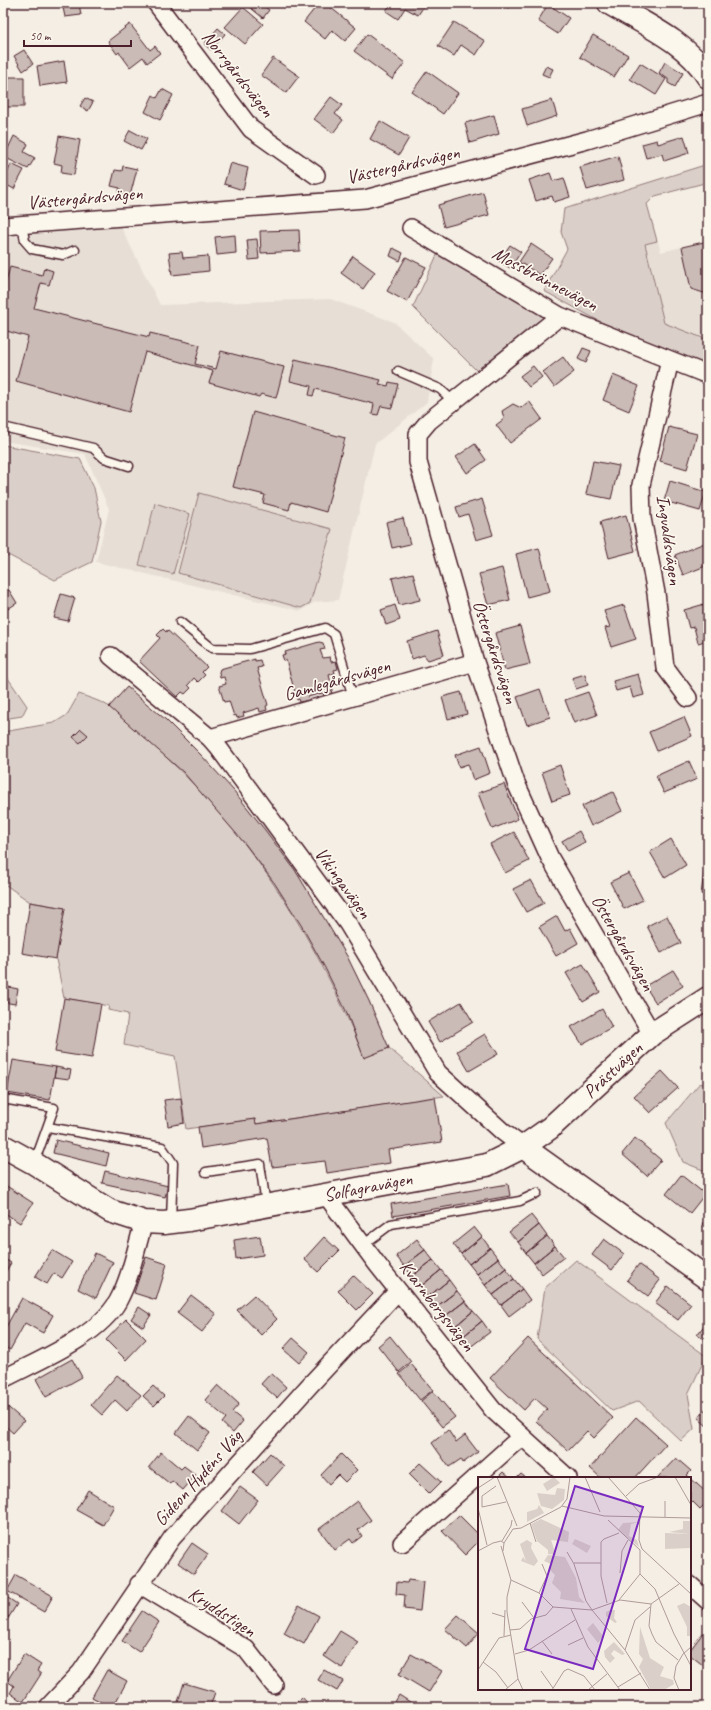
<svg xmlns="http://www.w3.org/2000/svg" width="711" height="1710" font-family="Caveat,sans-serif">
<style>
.built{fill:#e7dfd6}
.green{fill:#dbd0c9;stroke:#92787a}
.building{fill:#cabbb6;stroke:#4a1f2b}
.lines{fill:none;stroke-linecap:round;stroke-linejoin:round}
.lane-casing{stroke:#4a1f2b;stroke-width:11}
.street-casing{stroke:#4a1f2b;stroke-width:20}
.secondary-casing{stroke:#4a1f2b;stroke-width:25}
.lane{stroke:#fbf7ec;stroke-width:8}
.street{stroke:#fbf7ec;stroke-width:17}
.secondary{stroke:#fbf7ec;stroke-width:22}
.labels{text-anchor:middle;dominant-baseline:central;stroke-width:3.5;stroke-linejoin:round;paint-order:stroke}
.street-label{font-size:19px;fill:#4a1f2b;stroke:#fbf7ec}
.inset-road{fill:none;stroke:#b09b9a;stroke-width:1}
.view{fill:#7b2cbf;fill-opacity:0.15;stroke:#7b2cbf;stroke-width:2}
.inset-edge{fill:none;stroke:#4a1f2b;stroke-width:2}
</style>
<rect width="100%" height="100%" fill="#f4eee4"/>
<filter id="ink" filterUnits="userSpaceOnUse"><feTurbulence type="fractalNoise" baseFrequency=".025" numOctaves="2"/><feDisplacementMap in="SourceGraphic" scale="8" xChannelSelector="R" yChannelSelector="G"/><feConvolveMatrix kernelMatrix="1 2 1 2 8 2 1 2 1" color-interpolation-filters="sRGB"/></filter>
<g filter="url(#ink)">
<!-- built -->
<path class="built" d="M647,204L661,252L682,247L691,289L707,294L708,364L619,286Z
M121,227L160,305L330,299L394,322L434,359L427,402L375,444L338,600L315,602L301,611L96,562L109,509L85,454L3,441V237Z"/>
<!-- green -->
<path class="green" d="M708,164V182L655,196L647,204L657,241L645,244L664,323L708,340V367L601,322L544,291L567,249L561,232L564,209Z
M438,253L544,317L477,371L413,307Z
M3,445L80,459L94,488L101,521L92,562L55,580L10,556L3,557Z
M199,493L332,529L310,603L301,608L178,573Z
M155,503L190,514L173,574L139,565Z
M3,671L27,706L22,716L3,719Z
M79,694C89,698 101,701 110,707C129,720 147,739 164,755C254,839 319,944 364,1057L389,1048L444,1096L256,1124L255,1119L186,1129L175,1056L124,1045L128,1014L108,1010L109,1006L64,998L56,959L65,908L30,902L3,883V732L54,723L67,715Z
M708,1083V1172L683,1162L666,1123L699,1084Z
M576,1260L706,1356L688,1394L694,1429L681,1441L639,1401L612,1411L537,1339L545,1288Z"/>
<!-- building -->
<path class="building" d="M62,3H79L81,15L65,17Z
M247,3H260L269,10L263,18L246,4Z
M319,3H325L356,28L345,41L332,30L325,39L304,22Z
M391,3H426L418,15L405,8L398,19L386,11Z
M501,3H513L509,8Z
M700,3H708V5L707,7Z
M548,4L569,18L558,34L538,21Z
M243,7L263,24L245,44L225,27Z
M454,22L485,41L476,55L461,45L454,56L438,46Z
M130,24L150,50L155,46L160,53L147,63L143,57L130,67L119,52L117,54L108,41Z
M218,28L225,34L211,50L204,44Z
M367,34L405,63L392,79L354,51Z
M593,35L628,55L614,77L580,57Z
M24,50L33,64L23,71L14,56Z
M273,58L299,76L286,93L261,75Z
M64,61L67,82L40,86L37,66Z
M665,62L683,73L675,87L668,83V79L659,73Z
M640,63L666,79L656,95L630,79Z
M546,66L553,69L549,77L542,74Z
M427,71L458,93L443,114L412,92Z
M3,77H24V107H3Z
M162,89L173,95L160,120L145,112L153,95L157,98Z
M331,97L342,105L335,114L343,120L333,133L314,119Z
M85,98L93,102L88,111L80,106Z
M552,100L557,116L527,126L522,109Z
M494,115L499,134L470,143L465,123Z
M380,121L409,138L399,155L370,139Z
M130,130L147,139L141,150L124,141Z
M14,136L28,144L24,152L35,158L28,169L4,157Z
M59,136L80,140L74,175L61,173L62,165L54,163Z
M684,136L689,153L664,161L662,154L646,158L642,144L657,140L658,144Z
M618,156L624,180L587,190L580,167Z
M230,163L248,168L243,190L224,184Z
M11,164L24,170L14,189L3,183Z
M123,166L137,169L130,196L118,193L120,188L111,186L115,170L122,171Z
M550,173L553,181L564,178L570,197L554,202L552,196L536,201L529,180Z
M483,192L489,215L444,227L438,205Z
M299,230L300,251L261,253L260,231Z
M235,235L236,253L217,255L215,237Z
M257,239L259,259L249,260L247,240Z
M708,241V299L707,294L691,289L682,247Z
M531,244L552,258L540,275L519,262Z
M510,245L521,252L510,268L499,261Z
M393,248L403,253L400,261L390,256Z
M182,252L183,258L208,256L209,271L172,275L169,253Z
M353,256L375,272L363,289L341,273Z
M406,257L426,267L407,302L387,291Z
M10,267L42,275L44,268L53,271L49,285L41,283L34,308L149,337L150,333L200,345L195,364L216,369L221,351L284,367L276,398L261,394L259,397L209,383L213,371L145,352L129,412L16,381L28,337L3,330V292Z
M583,348L591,351L586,363L578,359Z
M563,357L574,372L554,387L543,372Z
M295,359L381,380L379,384L388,386L389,382L398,384L392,408L381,406L378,415L372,414L374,404L315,389L313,396L309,395L311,386L290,381Z
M533,366L542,377L529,387L520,376Z
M613,375L639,386L629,411L603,400Z
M529,401L542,419L510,443L496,425L504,419L502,411L513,404L521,408Z
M253,412L345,438L326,512L291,502L289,510L263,503L265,495L233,487Z
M669,427L697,434L687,469L660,461Z
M475,444L486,460L467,473L456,457Z
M593,461L619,466L611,499L586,494Z
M670,481L706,492L700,511L664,501Z
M482,499L493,535L476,540L468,514L459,517L456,507Z
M626,515L635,551L609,558L600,522Z
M403,518L410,544L392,548L386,522Z
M707,542L708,565L683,575L675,555Z
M539,548L550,591L527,597L516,554Z
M502,568L510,600L488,605L479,574Z
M413,573L420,600L399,605L392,578Z
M9,590L17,603L3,612V593Z
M61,594L75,598L68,621L54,618Z
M708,603V640L698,643L694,627L689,628L684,610Z
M395,605L400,620L386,625L381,610Z
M624,605L636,639L611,647L605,628L610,627L604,611Z
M520,626L530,664L505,670L495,633Z
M163,629L166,632L167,630L207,667L202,672L205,675L198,682L194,678L188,685L191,688L185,694L182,692L177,697L139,661L160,638L157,635Z
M437,631L444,655L428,660L424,655L412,659L407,641Z
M319,642L323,643L325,649L320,650L323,658L330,657L331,662L336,661L338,669L334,670L335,673L329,675L333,690H331L332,694L324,696L323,693L308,697L309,700L300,702L299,699L297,700L286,660L284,661L282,655L286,654L285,652Z
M255,659V661L260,660L262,667L257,668L268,705L266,706L267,710L260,712L259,708L243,713L244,716L237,718L236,715L234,716L229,701L224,702L219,686L226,684L224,677L220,678L219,672L220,669Z
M585,674L588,685L576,689L572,678Z
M638,674L644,695L633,698L630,687L616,691L613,681Z
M127,687L165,719L201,755L234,791L265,830L295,870L347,956L369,1001L389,1048L364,1058L346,1011L325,968L301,925L275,884L246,845L183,772L109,707Z
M540,689L550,717L527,725L517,697Z
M461,692L467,714L448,719L442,697Z
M588,692L597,715L574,723L565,700Z
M684,717L692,736L657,751L649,732Z
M81,729L88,735L80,743L73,737Z
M481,746L490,773L473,780L468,764L459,767L455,755Z
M689,761L697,779L664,793L656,776Z
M560,765L570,795L552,801L542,772Z
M504,784L518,819L492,829L478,793Z
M613,792L622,811L591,826L582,806Z
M579,831L585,842L568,851L562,841Z
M514,832L529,861L505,873L490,844Z
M671,839L686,865L665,878L650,852Z
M629,873L643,900L624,909L610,882Z
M704,873L708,874V896L701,894Z
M531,880L544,903L526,912L513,889Z
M30,902L65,908L56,959L22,953Z
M557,916L565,931L570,928L578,943L556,956L539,927Z
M667,916L681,943L661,953L647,926Z
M583,964L600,992L583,1002L566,973Z
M673,970L683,986L656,1003L645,986Z
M4,986L18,989L15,1004L3,1002Z
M64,998L101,1004L92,1058L55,1052Z
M461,1002L473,1022L440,1042L428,1022Z
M602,1009L612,1027L582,1044L571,1027Z
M485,1034L498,1054L469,1071L457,1051Z
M13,1060L56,1067L50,1100L7,1093Z
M56,1067L71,1070L69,1079L54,1077Z
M662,1071L678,1088L650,1113L634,1096Z
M435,1097L442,1142L388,1150L390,1163L327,1173L325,1161L272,1167L267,1138L201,1148L198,1127L255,1119L256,1124Z
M181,1098L184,1123L168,1126L164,1100Z
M635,1138L661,1160L647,1176L622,1154Z
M56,1140L109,1153L106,1166L53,1153Z
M105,1171L168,1186L165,1197L102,1183Z
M681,1175L705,1194L690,1213L666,1194Z
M508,1184L510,1196L393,1216L391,1204Z
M5,1185L33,1203L20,1223L3,1212V1187Z
M531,1215L539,1225L518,1242L509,1232Z
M708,1216V1229L702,1224Z
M539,1225L547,1236L526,1253L518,1242Z
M474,1227L482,1237L461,1254L453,1244Z
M260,1236L263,1255L236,1259L234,1240Z
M547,1236L555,1246L534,1263L526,1253Z
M324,1237L339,1251L318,1272L304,1259Z
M482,1237L490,1248L469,1264L461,1254Z
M417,1239L425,1250L404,1266L396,1256Z
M604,1239L624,1254L612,1270L592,1255Z
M555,1246L564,1257L542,1274L534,1263Z
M490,1248L498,1258L477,1274L469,1264Z
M52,1250L72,1262L62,1278L54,1273L47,1284L35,1277Z
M425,1250L433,1260L412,1276L404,1266Z
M95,1253L113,1262L96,1298L78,1289Z
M146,1257L167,1264L156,1300L134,1293Z
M3,1258L11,1263L3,1276Z
M498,1258L506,1268L485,1285L477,1274Z
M433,1260L441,1270L420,1287L412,1276Z
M639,1264L660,1280L648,1296L627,1280Z
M506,1268L514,1279L493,1295L485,1285Z
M441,1270L449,1280L428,1297L420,1287Z
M353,1275L373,1294L357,1310L338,1291Z
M514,1279L522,1289L501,1305L493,1295Z
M449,1280L457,1291L436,1307L428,1297Z
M668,1286L691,1304L678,1320L655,1303Z
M522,1289L530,1300L509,1316L501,1305Z
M457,1291L465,1301L444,1317L436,1307Z
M191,1295L216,1314L202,1332L177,1313Z
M254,1295L277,1319L261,1335L237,1310Z
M22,1298L53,1315L43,1333L25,1323L10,1350L3,1346V1332Z
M465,1301L473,1311L453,1328L444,1317Z
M139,1307L151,1315L143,1327L131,1319Z
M473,1311L482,1321L461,1338L453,1328Z
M126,1319L146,1339L126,1360L106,1340Z
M708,1320V1342L697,1335Z
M482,1321L490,1332L469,1348L461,1338Z
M390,1336L411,1362L399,1372L378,1346Z
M293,1338L309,1352L299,1363L283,1349Z
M528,1338L613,1418L594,1438L587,1431L568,1451L536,1421L547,1409L535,1398L524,1410L490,1378Z
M72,1359L82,1377L46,1397L36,1379Z
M411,1364L433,1390L420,1400L399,1374Z
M271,1373L286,1387L277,1398L261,1384Z
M117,1375L141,1395L127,1411L115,1400L102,1415L91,1405Z
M218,1385L239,1404L232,1412L243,1421L233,1433L222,1423L226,1418L205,1400Z
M153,1386L164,1396L154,1406L143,1396Z
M433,1391L455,1417L442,1427L421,1401Z
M3,1403L24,1421L13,1433L4,1425L3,1427Z
M708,1406V1427L698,1418Z
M189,1416L210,1433L197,1450L176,1433Z
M636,1417L666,1444L635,1478H601L590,1468Z
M448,1430L456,1442L465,1435L478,1452L463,1463L461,1459L449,1467L432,1443Z
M161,1452L181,1469L184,1466L196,1475L183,1490L172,1481L170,1484L149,1467Z
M270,1453L284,1466L267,1485L253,1472Z
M341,1454L357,1470L345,1482L338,1475L329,1484L321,1475Z
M676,1458L691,1471L687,1475L708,1494V1501L700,1509L690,1499V1478H657Z
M420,1463L441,1482L429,1494L409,1474Z
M503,1472L510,1478H497Z
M521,1474L526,1478H517Z
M240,1487L258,1500L239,1524L222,1511Z
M88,1490L114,1506L103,1525L76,1510Z
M357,1501L371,1520L358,1530L362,1536L353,1543L350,1539L335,1550L319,1529Z
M459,1515L479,1535V1541L465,1555L442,1531Z
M192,1543L208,1554L194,1574L178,1563Z
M16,1575L53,1596L44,1612L7,1591Z
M408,1580L423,1582L420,1611L404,1609L405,1595L396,1594L397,1582L407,1583Z
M5,1596L17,1604L9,1617L3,1613Z
M299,1605L319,1616L304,1644L284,1633Z
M142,1611L159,1622L139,1652L122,1641Z
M3,1614L9,1617L4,1625L3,1624Z
M458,1615L479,1633L467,1648L445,1629Z
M340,1631L358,1642L342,1668L324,1656Z
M703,1633L708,1636V1669L690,1655V1650Z
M24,1654L41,1665L37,1671L41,1674L23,1702L10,1693L14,1686L7,1681Z
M411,1654L442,1671L429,1692L399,1674Z
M107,1670L127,1681L113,1707H110L92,1697Z
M324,1670L343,1681L337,1691L318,1680Z
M184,1683L215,1692L210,1707H183L177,1705Z
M399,1695L413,1704L411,1707H392Z
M302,1697L311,1707H295L294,1705Z
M490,1702L491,1707H469Z"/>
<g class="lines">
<!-- lane casing -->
<g class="lane-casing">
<path id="lane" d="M22,225L25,241L32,249L63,255L75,250
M398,371L440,389L453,401
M3,427L93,448L104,458L129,466
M180,622L212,648L250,649L325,628L334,634L353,697
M3,1099L54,1108L39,1150L33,1161
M48,1127L162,1147L173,1163L171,1221
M206,1172L260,1164L266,1205
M363,1245L391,1224L520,1201L537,1193"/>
</g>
<!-- street casing -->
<g class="street-casing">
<path id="street" d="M156,3L251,129L316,175
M3,226L365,199L587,140L708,103
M411,228L560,316L708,375
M560,316L429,421L418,434V462L475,662L516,783L550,858L652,1034
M670,360L641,485L642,518L656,593L665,667L688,698
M111,656L210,738L218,747L348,924L438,1073L503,1132L523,1147
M210,738L475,662
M326,1195L377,1264L493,1410L568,1478
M3,1379C39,1360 98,1337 118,1301C131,1277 136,1248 144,1222
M402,1543L522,1436
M139,1584L246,1649L274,1685
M690,1585L708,1601
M48,1707L81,1672L172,1538L309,1386L398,1291"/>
</g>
<!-- secondary casing -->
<g class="secondary-casing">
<path id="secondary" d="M609,3C644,24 686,41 708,77
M3,1146L32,1162L110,1211L144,1222L164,1223L189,1220L487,1165L523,1147L708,1279
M523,1147L550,1128L652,1034L708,998"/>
</g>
<!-- lane -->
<use href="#lane" class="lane"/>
<!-- street -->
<use href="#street" class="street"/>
<!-- secondary -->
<use href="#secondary" class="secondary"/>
</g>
</g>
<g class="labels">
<!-- street labels -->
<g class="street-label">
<text transform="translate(238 74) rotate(52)">Norrgårdsvägen</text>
<text transform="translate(403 165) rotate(-13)">Västergårdsvägen</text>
<text transform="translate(85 198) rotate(-5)">Västergårdsvägen</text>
<text transform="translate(545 279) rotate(28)">Mossbrännevägen</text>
<text transform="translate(669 540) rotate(82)">Ingvaldsvägen</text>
<text transform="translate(495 652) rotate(72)">Östergårdsvägen</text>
<text transform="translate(337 680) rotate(-16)">Gamlegårdsvägen</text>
<text transform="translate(343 883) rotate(54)">Vikingavägen</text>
<text transform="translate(623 943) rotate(60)">Östergårdsvägen</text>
<text transform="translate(613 1070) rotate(-43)">Prästvägen</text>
<text transform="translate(368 1187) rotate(-11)">Solfagravägen</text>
<text transform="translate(437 1306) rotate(52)">Kvarnbergsvägen</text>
<text transform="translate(198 1478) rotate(-48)">Gideon Hydéns Väg</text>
<text transform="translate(222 1612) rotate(33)">Kryddstigen</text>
</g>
</g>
<!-- overview -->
<g transform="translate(478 1477)">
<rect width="213" height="213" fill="#f4eee4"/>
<path d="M76,0L82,6L69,14L65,7ZM79,11L87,12L86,23L74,32L63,29L59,16L77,18ZM61,28L66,36L49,45V35L59,32ZM63,42L91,55L90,65L73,63L78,78L70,77V73L59,64L53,47ZM205,44H213L212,71L187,72V56L212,57L191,55L205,52ZM161,45L153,47L151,59L159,63L161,70L140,53L145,46ZM97,62L113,69L109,76L94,67ZM49,63L54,66L53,71L60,84L56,89L43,84L45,80L48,84L42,67ZM70,78L87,80L98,101L101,120L107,126L82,122L83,115L74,106L77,98L71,92L73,87L66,84ZM206,126L213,130V159H209V150L199,129ZM132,133H137L136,141L139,145L137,146L128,139V135ZM115,146L125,159L120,166L109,152ZM162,150L172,181L186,190L182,199L195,203L196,207L186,213H173L161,190L165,182L161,177ZM136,165L147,177L144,178L136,173L133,177L137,181L132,186L127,180L126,174Z" fill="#dbd0c9"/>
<path class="inset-road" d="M19,0L39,49M107,0L122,35M130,0L162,36L161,63L164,72L213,117M197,0L213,28M18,9L4,19V30L28,25M0,11L17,0M148,19L161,7L180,0M84,29L126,39L213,41M0,31L9,68M187,40V24M130,43L162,73V97L141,123M52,46L58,65M35,52L43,51L83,30L89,22L92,0M24,64L33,49L34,43M23,69L33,103L29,120V135L40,202L45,213M0,74L15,66L23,64L26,66M25,74L26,66L35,52M89,75L96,87L108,124L114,133L142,123L173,127L201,107M96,86H123M142,96L144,74L150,63M162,97L177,112L196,157L213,189M33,103L61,116L75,130L114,133L147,173L172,213M61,116L69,99L64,87M44,125L56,141M129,126L123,99V65L126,62L141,56M173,127L171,149L174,157L178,165L200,183M93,132L110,170L142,213M14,136L27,140M32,153L42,152L53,142L68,138L75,130M26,159L27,133M64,164L74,177M90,168L105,161M147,173L157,143L172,130M37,177L51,173L97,143M5,185L18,195L30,211M0,193L21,161L33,158M63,194L75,211M140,210L163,196M27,213L40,202M74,213L86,194L90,192L106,199L117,213M110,213L129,197M201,213L196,201L198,189L205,177L213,170"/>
<path class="view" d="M97,9L165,30L115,192L47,172Z"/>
<rect width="213" height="213" class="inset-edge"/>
</g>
<!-- margin -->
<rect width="711" height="1710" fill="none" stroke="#fbf7ec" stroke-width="16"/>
<rect x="8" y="8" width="695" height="1694" fill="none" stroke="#4a1f2b" stroke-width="1.5" filter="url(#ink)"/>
<!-- scale -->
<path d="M24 40v6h107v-6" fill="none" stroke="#4a1f2b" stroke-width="2"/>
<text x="30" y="40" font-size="12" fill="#4a1f2b" stroke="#fbf7ec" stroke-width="3" paint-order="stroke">50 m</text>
</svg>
